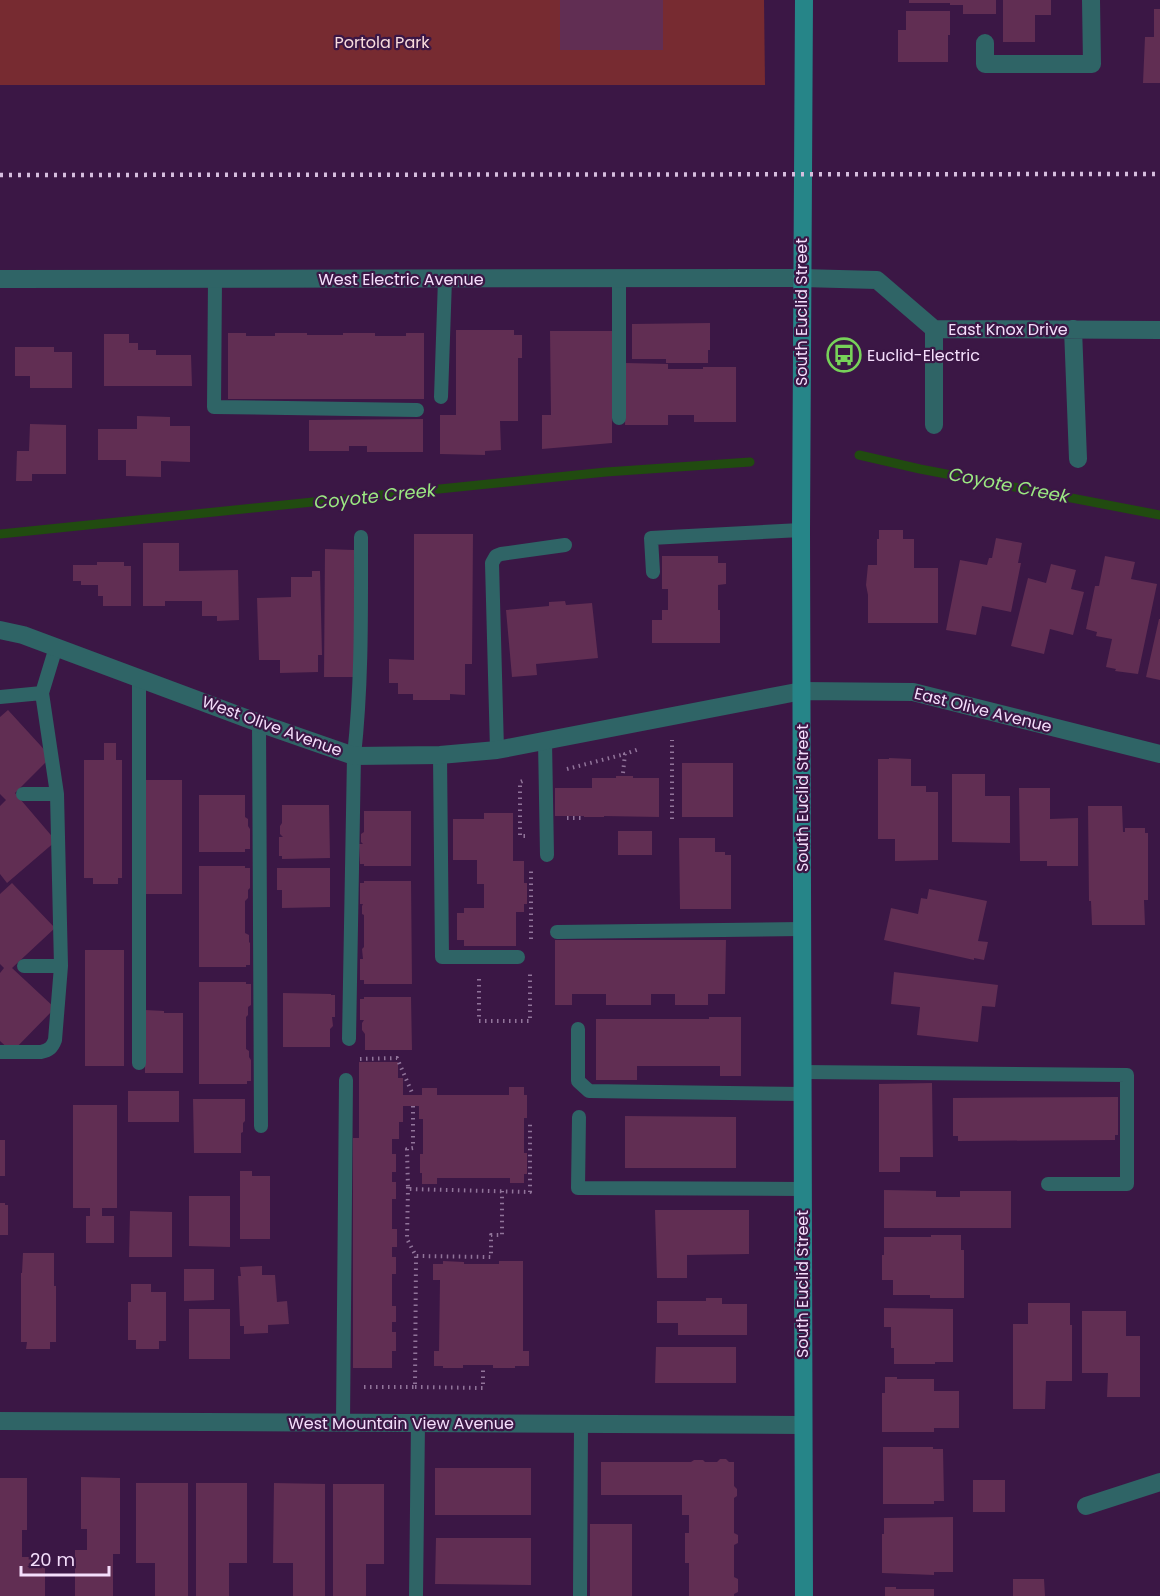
<svg xmlns="http://www.w3.org/2000/svg" width="1160" height="1596" font-family="Poppins,sans-serif">
<style>
.green{fill:#772b31}
.lines{fill:none;stroke-linecap:round;stroke-linejoin:round}
.stream{stroke:#214b10;stroke-width:9}
.building{fill:#612e53}
.path{stroke:#91749a;stroke-width:4;stroke-dasharray:1.5 4.5;stroke-linecap:butt}
.lane{stroke:#2f6466;stroke-width:14}
.street{stroke:#2f6466;stroke-width:18}
.secondary{stroke:#268588;stroke-width:18}
.rail{stroke:#d6bede;stroke-width:4.5;stroke-dasharray:3 6;stroke-linecap:butt}
.labels{text-anchor:middle;dominant-baseline:central;stroke-width:4.5;stroke-linejoin:round;paint-order:stroke}
.park-label{font-size:16px;fill:#f8dcdc;stroke:#3b1745}
.street-label{font-size:16px;fill:#f4defb;stroke:#3b1745}
.poi-label{font-size:16px;fill:#f4defb;stroke:#3b1745;text-anchor:start}
.water-label{font-size:18px;font-style:italic;fill:#9be882;stroke:#3b1745}
</style>
<rect width="100%" height="100%" fill="#3b1745"/>
<!-- green -->
<path class="green" d="M0,0H764L765,85H0Z"/>
<g class="lines">
<!-- stream -->
<path class="stream" d="M859,455L920,469L1160,515
M0,534L606,472L750,462"/>
</g>
<!-- building -->
<path class="building" d="M560,0H663V50H560Z
M909,0H996V14H963V5H950V3H909Z
M1003,0H1051V15H1035V42H1003Z
M1154,9H1160V83H1143L1145,37H1154Z
M906,11H950V35H948V62H898V30H906Z
M710,323V350H708V363H666V359H632V324Z
M456,330H514V335H522V358H518V421H500L501,450L485,451V455L440,454V415H456Z
M550,331H612V443L542,449V415H551Z
M228,333H246V336H275V333H307V335H343V333H375V336H406V333H424V399H228Z
M104,334H129V343H138V350H156V355H191L192,386H104Z
M15,347H54V352H72V388H30V376H15Z
M626,363L668,364V369H703V367H736V422H694V415H668V425H625Z
M137,416L170,417V426H190V462L161,461V477L126,476V460H98V429H137Z
M423,419V452H367V446H349V451H309V420Z
M30,424L66,425V474H32V481H16L17,451H29Z
M879,530H903V539H914V568H938V623H868V595L866,585L868,565H877V539H879Z
M414,534H473L472,664H465V695L450,694V700H413V694H398V683H389V659L414,660Z
M996,538L1022,543L1018,563H1021L1011,612L982,606L976,635L946,630L960,560L987,565L989,558H992Z
M143,543H179V571L238,570L239,620L217,621V616H202V601H165V606H143Z
M325,549L354,550V677H324Z
M662,556H718V563H726V584L718,585V610H720V643H652V620H662V610H668V589H662Z
M1105,556L1135,562L1131,579L1157,584L1138,674L1115,671L1116,669L1106,667L1112,639L1096,636L1097,632L1086,629L1095,586H1099Z
M97,562H124V566H131V606H103V596H98V585H81V581H73V565H97Z
M1051,564L1076,570L1071,589L1084,592L1073,635L1050,629L1044,654L1011,646L1028,578L1046,583Z
M312,571H320L322,655H318V672L280,673V660H259L257,598L291,597V577H312Z
M565,601L566,605L592,603L598,658L536,664L537,675L512,677L506,610L549,606V602Z
M1159,619H1160V680L1146,677Z
M8,710L51,757L15,793L56,841L7,883L0,874V806L6,800L0,794V717Z
M104,743H116V760H122V878H118V884H93V878H84V760H104Z
M889,758L911,759V786H926V792H938V860L895,861V839H878V759H889Z
M682,763H733V817H682Z
M952,774H985V796H1010V843L952,842Z
M616,776H633V778H659V817L604,816V817H584V816H555V788H592V778H616Z
M144,780H182V894H144Z
M1019,788H1050V819L1078,818V866H1047V861H1020Z
M199,795H245V817L248,819V826L250,829V849H245V852H199Z
M282,805H329L330,858L282,859V856H279V837H283L280,834V826L282,823Z
M1088,806H1122L1123,832H1125V828H1145V833H1148V900H1144L1145,925H1092L1091,901H1089Z
M364,811H411V866H364V864H360L359,844H363L361,842V834L364,832Z
M484,813H513V861H524V883H527V904H524V912H516V946H464V940H457V913H464V908H484V884H477V860H453V819H484Z
M618,831H652V855H618Z
M679,838H715V852H725V855H731V909H680Z
M199,866H245V868H250V888L248,890V898L245,901V933L249,935V942L250,943V965H246V967H199Z
M277,868H330V907L282,908V890H277Z
M364,881H411L412,984H364V980H360V959H363L362,949L364,947V915L362,914V906L363,904H360V883H364Z
M12,883L55,928L12,968L55,1008L12,1052L0,1041V973L4,968L0,964V894Z
M929,889L987,901L978,941L988,942L984,960L974,958V960L884,940L891,908L918,914L921,898L927,899Z
M555,940H726L725,994H708V1005H675V994H651V1005H606V994H572V1005H555Z
M85,950H124V1066H85Z
M894,972L998,985L995,1007L982,1006L978,1042L917,1035L920,1007L891,1004Z
M199,982H246V984H251V1005L248,1007V1015L246,1017V1049L249,1051V1057L251,1060V1081H247V1084H199Z
M283,993L331,994V995H335V1017H332L333,1026L330,1029V1047H283Z
M364,997H411L412,1050H365V1034L362,1030V1023L364,1020H360V999H364Z
M145,1010L164,1011V1013H183V1073H145Z
M709,1017H741V1076H720V1066H637V1080H596V1019H709Z
M359,1062H398V1078H403V1095H422V1088H437V1095H509V1087H524V1095H527V1118H524V1153H527V1174H524V1183H510V1178H437V1184H422V1173H420V1154H423V1119H419V1106H403V1122H399V1139H392V1154H396V1172H392V1182H396V1199H392V1229H397V1247H392V1257H396V1274H392V1306H396V1322H392V1332H396V1351H392V1368H353V1138H359Z
M932,1083L933,1157H900V1172H879V1084Z
M128,1091H179V1122H128Z
M1118,1097V1135H1115V1140L958,1141V1136H953V1098Z
M193,1099H245V1121L243,1123V1132L241,1133V1153H194Z
M73,1105H117V1208H102V1216H114V1243H86V1216H90V1208H73Z
M625,1116L736,1117V1168H625Z
M0,1140H5V1176H0Z
M240,1171H252V1176H270V1239H240Z
M884,1190L936,1191V1197H960V1191H1011V1228H884Z
M189,1196H230V1247L189,1246Z
M0,1203H5V1205H8V1235H0Z
M655,1210H749V1254L687,1255V1278H657Z
M130,1211L172,1212V1257H129Z
M931,1235H961V1250H964V1298H930V1295H893V1280H882V1255H884V1237H931Z
M23,1253H54V1286H56V1342H50V1349H26L27,1342H21V1273H22Z
M443,1261L464,1262V1264H499V1261H523V1351H529V1366H515V1368H493V1365H463V1368H443V1366H434V1351H439L440,1280H433V1264H443Z
M262,1266V1275H275L277,1302L287,1301L289,1324L268,1325V1333L244,1334V1326H240L238,1276H241L240,1267Z
M184,1269H214V1300L184,1301Z
M131,1284H151V1292H166V1341H159V1349H136V1340H128V1302H131Z
M706,1298H722V1304H747V1335H678V1323H657V1301H706Z
M1028,1303H1070V1325H1072V1381H1046L1045,1409H1013V1324H1028Z
M884,1308L953,1309V1362H935V1364H894V1348H891V1327H884Z
M189,1309H230V1359H189Z
M1082,1311H1126V1336H1140V1397H1107L1108,1373H1082Z
M656,1347H736V1383H655Z
M885,1377H897V1379H934V1391H959V1428H934V1432H882V1393H885Z
M883,1447H933V1449H943L944,1501H934V1504H883Z
M720,1459H726L729,1462H734V1486L737,1489V1496L734,1498V1533L738,1535V1543L734,1545V1577L738,1579V1592L734,1594V1596H689V1563H685V1533H689V1515H682V1495H601V1462H691L694,1460H703L705,1462H717Z
M435,1468H531V1515H435Z
M81,1477L120,1478V1554H113V1596H75V1550H87V1529H81Z
M0,1478H27V1530H22V1557H31V1560H45V1596H0Z
M973,1480H1005V1512H973Z
M136,1483H188V1596H155V1563H136Z
M196,1483H247V1563H229V1596H196Z
M274,1483L325,1484V1596H293V1563H273Z
M333,1484H384V1564H366V1596H333Z
M953,1517V1572H934V1575L882,1573V1534H884V1518Z
M590,1524H632V1596H590Z
M436,1538H531V1585L435,1584Z
M1013,1579H1044L1045,1596H1013Z
M885,1587H896V1589H934V1596H885Z"/>
<g class="lines">
<!-- path -->
<path class="path" d="M567,769L625,754
M623,773L625,754L639,749
M567,818H581
M672,819V740
M525,836H520V782L525,780
M531,939V868
M479,979V1021H530V974
M360,1059L397,1058L413,1095
M413,1106V1148L407,1149L408,1189L530,1192V1124
M408,1187L407,1239L416,1256L491,1257V1235H502V1191
M364,1387H415L416,1256
M415,1387L483,1388V1368"/>
<!-- lane -->
<path class="lane" d="M619,278V418
M215,279L214,407L417,410
M441,397L445,279
M653,572L651,538L801,530
M139,677V1063
M0,697L42,693
M259,723L261,1126
M545,741L547,855
M497,750L492,563L496,556L501,554L565,545
M440,755L442,957H518
M23,794H57
M557,932L802,929
M24,966H61
M578,1029V1081L589,1091L802,1094
M349,1039L354,756C362,683 361,610 361,537
M0,1052H41C49,1050 52,1048 55,1040L61,966L57,794L42,693L56,647
M802,1072L1127,1075V1184H1048
M579,1117L578,1188L802,1189
M343,1423L346,1080
M416,1596L418,1423
M580,1596L581,1423"/>
<!-- street -->
<path class="street" d="M985,43V64H1092L1091,0
M0,279L802,278L877,280L934,329L1160,330
M1073,329L1078,459
M934,425V329
M0,630L23,635L259,723L354,756L440,755L497,750L802,691L913,692L1160,754
M0,1421L803,1425
M1086,1506L1160,1482"/>
<!-- secondary -->
<path class="secondary" d="M804,0L801,530L804,1596"/>
<!-- rail -->
<path class="rail" d="M0,175L1160,174"/>
</g>
<!-- icons -->
<defs>
<g id="bus-ring" transform="scale(1.725)"><circle r="9.5" fill="#3b1745" stroke="#77d259" stroke-width="1.5"/><path d="M-5-6H5V4H4V6H2V4H-2V6H-4V4H-5ZM-3.5-4V0h7V-4ZM-3.5 1.2v1.5H-2V1.2ZM2 1.2v1.5H3.5V1.2Z" fill="#77d259"/></g>
</defs>
<g fill-rule="evenodd">
<use href="#bus-ring" x="844" y="355"/>
</g>
<g class="labels">
<!-- park labels -->
<g class="park-label">
<text x="382" y="42">Portola Park</text>
</g>
<!-- street labels -->
<g class="street-label">
<text x="401" y="279">West Electric Avenue</text>
<text transform="translate(801 312) rotate(-90)">South Euclid Street</text>
<text x="1008" y="329">East Knox Drive</text>
<text transform="translate(983 710) rotate(14)">East Olive Avenue</text>
<text transform="translate(272 726) rotate(20)">West Olive Avenue</text>
<text transform="translate(802 798) rotate(-90)">South Euclid Street</text>
<text transform="translate(802 1284) rotate(-90)">South Euclid Street</text>
<text x="401" y="1423">West Mountain View Avenue</text>
</g>
<!-- poi labels -->
<g class="poi-label">
<text x="867" y="355">Euclid-Electric</text>
</g>
<!-- water labels -->
<g class="water-label">
<text transform="translate(1009 485) rotate(11)">Coyote Creek</text>
<text transform="translate(375 496) rotate(-6)">Coyote Creek</text>
</g>
</g>
<!-- scale -->
<path d="M21 1566v9h88v-9" fill="none" stroke="#f4defb" stroke-width="3"/>
<text x="30" y="1566" font-size="18" fill="#f4defb" stroke="#3b1745" stroke-width="4.5" paint-order="stroke">20 m</text>
</svg>
